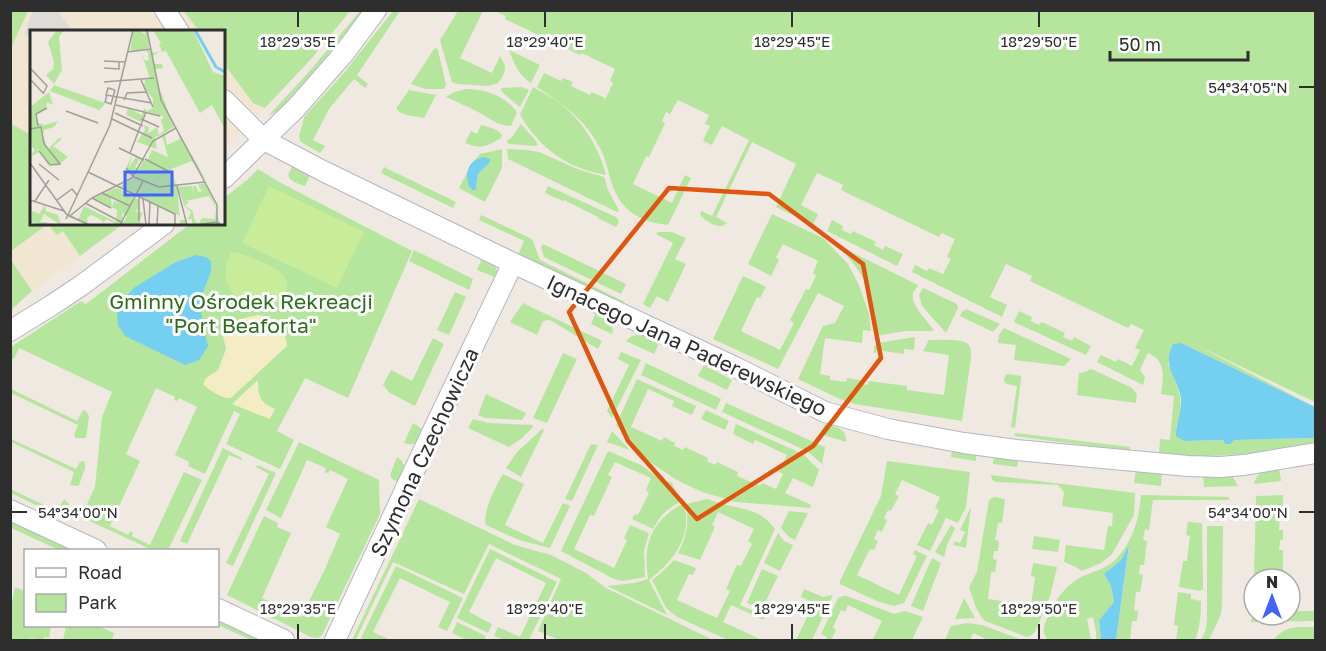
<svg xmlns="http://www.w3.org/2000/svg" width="1326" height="651" font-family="'Golos Text',sans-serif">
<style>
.education{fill:#f0e6d1}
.green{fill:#b6e59e}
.sand{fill:#f3ecc5}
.pitch{fill:#c9ec9a}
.plaza{fill:#dfdcd8}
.water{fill:#75cff0}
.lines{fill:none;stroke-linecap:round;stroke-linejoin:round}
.minor-casing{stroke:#b4b7c1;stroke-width:22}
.minor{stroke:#fff;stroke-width:20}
.marked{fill:none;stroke:#df570e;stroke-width:4.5;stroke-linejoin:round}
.ticks{fill:none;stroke:#2e2e2e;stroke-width:2}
.labels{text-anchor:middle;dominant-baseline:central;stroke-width:6;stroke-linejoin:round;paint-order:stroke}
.park-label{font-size:21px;fill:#2c6e1b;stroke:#fff}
.street-label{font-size:21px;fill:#2e2e2e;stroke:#fff}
.inset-river{fill:none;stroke:#75cff0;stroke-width:3}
.inset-road{fill:none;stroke:#a29e99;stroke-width:1.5}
.view{fill:#4264fb;fill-opacity:0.15;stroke:#4264fb;stroke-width:3}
.inset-edge{fill:none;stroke:#2e2e2e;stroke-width:3}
.ticks-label{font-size:15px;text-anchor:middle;fill:#2e2e2e;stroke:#fff;stroke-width:6;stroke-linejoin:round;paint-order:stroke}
</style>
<rect width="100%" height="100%" fill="#efe9e1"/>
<!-- education -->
<path class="education" d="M11,11H184L199,31L32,32V224H123L32,291L11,310Z
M224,64L253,103L265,108L224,148Z"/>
<!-- green -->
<path class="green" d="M11,10L28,11L11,48L10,11Z
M184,11H350L312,58L265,108L253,103L224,64V32L199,31Z
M360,11H364L315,70L277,112L269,115L307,74Z
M393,11H400L357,75L368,84L365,88L354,79L329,109L313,140L325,146L320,153L301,142L299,137L304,117L343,74Z
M458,11H483L460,58L492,73L500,56C508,68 506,72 498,83L488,86L457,84L452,82L440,40Z
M495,11H1315V402L1194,344L1315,407L1181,343L1168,363C1178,389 1186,400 1176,428L1184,441L1315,438V443C1264,454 1212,459 1159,454L1160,439L1170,440L1174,396L1161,394C1163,377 1167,361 1148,353L1140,370L1145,377L1143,385L1097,362L1101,355L1116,362L1118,359L1132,366L1140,350L1135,348L1144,330L1131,324L1128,328L1030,281L1032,276L1006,264L990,297L1007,305L1002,317L912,272L915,265L927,271L929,268L943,274L951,259L947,257L955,239L942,233L939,237L841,190L843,185L817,173L801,205L818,214L813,225L776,207L796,164L752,142L716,217L727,223L723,226C716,227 704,221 700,214L702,211L712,216L749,140L722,126L712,145L703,141L710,126L705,124L709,115L678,100L670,114L666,112L662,121L665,123L649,157L646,156L633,184L672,203L685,175L691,178L668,225C640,222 621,211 612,184C608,172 606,159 600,148C585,119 563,104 537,87L544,73L561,81L563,78L573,82L571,86L590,95L592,92L605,98L604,102L613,83L610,81L615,69L582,53L580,55L505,19L506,16Z
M436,48L438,50L446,85L444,89H425L411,84L434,49Z
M509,50L540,65L531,83C518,75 514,63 509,50Z
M522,87L529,90L520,107L502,92L501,89L502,88Z
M533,87C542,92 552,97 561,104C583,122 599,147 606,175C566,168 540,148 520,115Z
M466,89C486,89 505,96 517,112L511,126C499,126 490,119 480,113C469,107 457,102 446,97L454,92Z
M409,90L436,95L424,118C415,116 404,116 397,110V107Z
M11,124L15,126L31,135L32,224H123L80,256L63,231L57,235L48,224L11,251Z
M521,124L536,141L538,145L535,146L510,144L507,143V141L512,137Z
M481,125C489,127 498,129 502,135L501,138C487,146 481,150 465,143L471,131L477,134Z
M502,149V168L485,202L459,188L470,167L467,182L476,188L478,174L490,162L484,157L473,162L480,154Z
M507,149L527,150L539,152L580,170L604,177L608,190L619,210L617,212L508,159Z
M293,165L310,175L305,186C299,184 290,182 288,175Z
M384,167L456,202L453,208L381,173Z
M258,169L281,183L412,251L348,398L305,378L277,431L294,440L280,469L226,444L240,414L234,411L205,474L188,466L189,462L175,455L197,407L179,398L177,401L174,400L175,397L156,388L126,454L140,461L110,526L128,535L130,531L133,533L132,536L150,545L184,472L202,480L168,550H152L81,517L95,487L102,417L112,392L19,348L14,359L11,358V347L81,301L86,304L190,224H224V198L247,180Z
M548,186L616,217L619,222L616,227L598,218V217L564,200L563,201L545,193Z
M772,214L823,238L848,264L859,285L869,314L871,331L863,330L862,343L825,338L820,374L830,376V380L846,382L847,378L860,380V384L868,385L869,381L907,386V390L944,395L949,355L923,351L929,340C937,340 962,338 968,344C972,348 971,354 971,358L962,421L855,404L840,399L798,379L823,326L835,323L844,306L818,293L778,369L713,339L743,276L766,287L760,298L757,297L741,331L780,350L794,323L790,320L806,289L809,290L816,276L813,273L818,261L783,244L776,257L779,260L771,276L748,264Z
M481,215L532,239L540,260L625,302L619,303L518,255L524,241L479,220Z
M832,220L843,226L842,230L851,234L853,231L876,242L874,245L883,250L885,246L903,254L897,266L827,231Z
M658,232H672L686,238L675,259L686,264L668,302L657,296L650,308L643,304L673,243L656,234Z
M543,244L626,284L621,294L544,257L541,247Z
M837,245L918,285C917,288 914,290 913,293C910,306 928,320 934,331H905L876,336C875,295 866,275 837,245Z
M414,250L473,279L469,290L409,261Z
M483,256C492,262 499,267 497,278L477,270Z
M11,260L32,291L11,310H10Z
M923,288L957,304L958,308L946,333L922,306L919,295Z
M455,292L466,297L449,335L437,330Z
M523,303L602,341L598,349L550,320L543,321L537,335L510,322Z
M966,309L1000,324L993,332L960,316L962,312Z
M1019,311L1032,317L1031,321L1039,325L1042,322L1065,333L1063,337L1072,341L1074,337L1091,346L1086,355L1014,322Z
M596,312C607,317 615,321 612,334L591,324Z
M1004,328L1071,359L1064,366L1014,360L1016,345L998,343L999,335Z
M640,334L659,343L654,354L626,341L630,337Z
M915,337L914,350L904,349V354L877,350L876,353H874V346L878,343Z
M433,338L444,344L415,406L390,393L383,385L391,370L412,381Z
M621,352L641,360L612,418L607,411L629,365L618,359Z
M563,353L577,359L547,423L533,418Z
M646,363L721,399L716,410L641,375Z
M704,365L732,380L727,390L698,376Z
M1090,369L1094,370L1132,388L1137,394L1136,403L1077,395L1079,373L1086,372Z
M1007,374L1021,376V379L1015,428L1011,427L1017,386L1007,384L1004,382V378Z
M637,379L696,406L692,415L672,406L674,401L648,389L631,427L662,441L664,437L675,443L674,446L683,450L685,447L708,458L707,461L715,465L717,462L738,472L737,476L760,486L762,483L776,489L783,474L779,472L787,455L755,440L753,444L733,434L736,424L803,454L819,470L813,487L793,478L785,493L811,505L810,508L736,502L702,492L677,480L645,459L616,425Z
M11,389L77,421L83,410L86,411L89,416L86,438H76L74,435L78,425L11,393Z
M486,394L526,413L522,420L485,418L478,415Z
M726,403L825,447L822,464L807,451L722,412Z
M706,410L729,421L725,430L701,419Z
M473,419L489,423L532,425L533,427L522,438L509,447L468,428Z
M413,423L422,429C423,440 416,447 404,443Z
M825,424C836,427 847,428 846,442L820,434Z
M542,429L544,430L521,477L506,468L517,452Z
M612,431L630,450L607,442Z
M1015,433L1130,447L1129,451L1015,436Z
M11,439L76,469L80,462L83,461L85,462V468L79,485L77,486L70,485L74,472L11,442Z
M299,442L379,480L380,514L322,635L318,638L311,637L227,595L264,516L278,523L277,527L291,533L262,598L279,606L281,603L284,605L283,608L301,617L325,569L340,534L326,527L348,479L330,470L328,473L325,472L326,468L307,460L281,518L266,510Z
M591,444L598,445L572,501L565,499Z
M953,445L972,449L976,455V461L951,457Z
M223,448L242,458V460L229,455L187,544L180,541Z
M608,451L641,465L665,483L668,481L672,483L680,502C666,509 660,516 653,529L632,519L635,514L638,515L649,493L646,490L651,478L615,462L608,475L612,477L594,516L590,515L574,549L614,568L627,540L624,538L630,525L649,533L644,551L645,577L623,581L614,579L561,551Z
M997,455H1019L1017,467L993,464V460Z
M397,457L402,461L406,469L401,483L392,479L390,475Z
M887,461L970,472L966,507L958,523L946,518L930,551L917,545L928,523L932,525L939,510L935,508L940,497L902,480L895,494L899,496L891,511L888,510L884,518L887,520L882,532L878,530L874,539L878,541L874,550L870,549L857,575L899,595L917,556L913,554L915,550L927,556L904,603L894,606L877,601L840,584V581L881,496Z
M257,465L276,473L233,566L226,563L269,474L256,467Z
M1279,469L1281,481L1254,484C1257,470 1266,470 1279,469Z
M1136,470L1162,473L1161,486L1134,483Z
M503,474L524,484L505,525L543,543L563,503L570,506L550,548L519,540L486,525C482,513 496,485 503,474Z
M1203,474H1225L1233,477L1238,486L1204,487Z
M991,475L1135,493L1134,515L1112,554L1101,563L1082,571L1076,567L1064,562L1066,545L1104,550L1108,526H1112L1113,513L1062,506L1064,492L1058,485L996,482L992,480Z
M10,489L57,511L64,499L69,504V508L62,518L11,493Z
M1141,495L1229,497V500H1153L1149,530L1145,529L1143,540L1147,541L1144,565H1140L1139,574L1143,575L1140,592H1136L1134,610L1138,611L1137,621H1132L1130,640H1116L1129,547L1121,560L1104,574L1111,586L1114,602L1099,620L1101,640H1096V632L1093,617L1087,619L1091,640H1048C1042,633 1043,627 1047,619C1054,601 1065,585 1083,576C1094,571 1106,569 1116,559C1133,541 1139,519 1141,495Z
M1283,495V515H1280L1279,530H1283V540H1280L1279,550H1283V574H1279V579H1254L1256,496Z
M994,497L1005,499L1002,523H998L995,540L999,541L998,551H994L993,559L997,560L995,572H991L988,599L1031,605L1035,577L1031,576L1033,563L1057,567L1050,596L1035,632L1032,635L1027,637L985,621C976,612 973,599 969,587L977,572L989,500Z
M419,499L515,545L551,555L586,573L606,588L713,640H559L538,631L561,579L489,544L464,594L393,562L356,639L357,640H352Z
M707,499C713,501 720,503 726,505C747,510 761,510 775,529L740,605L765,616L764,620L731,605L723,622L760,639V640H728L677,617L666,608L652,580L661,573L674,560L696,568L693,575L689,574L677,600L717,618L730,591L726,589L737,565L741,566L752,544L748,541L754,529L718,512L712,525L715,527L700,560L678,553C687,537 689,522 686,504Z
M684,503C685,508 686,513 686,517C688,543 668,566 649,580L667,615L607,586L634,583L648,579C643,543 651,521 684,503Z
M971,507L966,548L953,545L955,541L960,543L965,532L960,530Z
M789,511L808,513L795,540L789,537L781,528Z
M15,521L78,550H59L11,528V522Z
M1188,522L1202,523L1203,589L1200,591L1179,587L1183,561H1187L1190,536L1186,535Z
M951,525L955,528L947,545L944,557L935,552Z
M1207,526H1223L1222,604L1221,614L1209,640H1201L1206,629L1207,621Z
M778,533L784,541L793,545L780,571L764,563Z
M1034,536L1060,540L1058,552L1032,549Z
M490,549L557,582L529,640H504L494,636L498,627L520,637L546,583L496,558L469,612L492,624L488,633L457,618Z
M932,558L941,563L923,611L911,606Z
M396,566L463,598L447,631L438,627L450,602L400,578L373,632L390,640H366L361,638Z
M762,569L778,576L762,609L747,603Z
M1254,579V615H1290V611H1315V621L1251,622L1254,608Z
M15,587L25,591L26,626H51L49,638L44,637L43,640L31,638L30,640H11V608Z
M804,589L823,597L833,595L812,640H796L814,603L801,597Z
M1178,592L1191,594V599L1201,601C1201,615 1200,627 1195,640H1176L1178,626L1174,625Z
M843,596H847L894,614L905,611L923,617L912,640H876L873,639L882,621L848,605L845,612L841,610L833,627L836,630L831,640H826L827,637L821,634L838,598Z
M964,598L975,618L955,619Z
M218,617L266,640H251L218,625Z
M457,622L486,636L484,640H467L452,633Z
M968,623L982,625L1022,640H988L973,633L970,640H945L951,626Z
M66,626H98L114,633L112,640H63Z
M1315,627V640H1301L1298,639L1297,640H1273C1286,625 1296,627 1315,627Z"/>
<!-- sand -->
<path class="sand" d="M257,315C273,315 286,330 287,346L234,395C233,396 231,398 230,398C223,399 207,389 203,384L206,378L218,370L226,349L223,336L244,318Z
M258,380C258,397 260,402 275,409L270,419L232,404Z"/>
<!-- pitch -->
<path class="pitch" d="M269,186L364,232L337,288L242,243Z
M231,252C242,252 264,263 274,268C315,291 248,336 227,283C224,274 226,260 231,252Z"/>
<!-- plaza -->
<path class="plaza" d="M33,11H58L73,31L32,32L31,38L24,34Z"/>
<!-- water -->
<path class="water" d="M484,157L490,159V162L478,174L476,188L475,190H472C465,183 465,168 474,161C476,160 482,157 484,157Z
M196,255L206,257L211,261C212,276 207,279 203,293C198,311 204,328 208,346L199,360L185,365L125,336L118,325L117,313L120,302L135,287L176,262Z
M1181,343L1315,407V438L1234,440L1230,444H1225L1223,440L1184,441L1176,436C1176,423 1182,412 1181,399C1178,376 1161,369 1173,344Z
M1129,545L1116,640H1101L1099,620L1114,602L1111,586L1104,574L1121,560Z"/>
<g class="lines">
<!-- minor casing -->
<g class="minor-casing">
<path id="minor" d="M165,10L179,32
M224,100L264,140L325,172L513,263L735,367L825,412L888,429L964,443L1016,450L1188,466L1220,467L1244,465L1316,453
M224,178L296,108L345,52L376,10
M10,331L52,305L82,285L164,224
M10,510L96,550
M218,609L284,640
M335,640L420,458L513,263"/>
</g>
<!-- minor -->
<use href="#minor" class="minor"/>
</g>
<!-- marked area -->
<path class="marked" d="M669,188L769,194L863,264L881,358L813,446L697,519L628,441L569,312Z"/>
<!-- ticks -->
<path class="ticks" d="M298,12V27M545,12V27M792,12V27M1039,12V27M1299,87H1314M12,512H27M1299,512H1314M298,624V639M545,624V639M792,624V639M1039,624V639"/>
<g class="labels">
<!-- park labels -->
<g class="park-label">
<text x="241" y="301">Gminny Ośrodek Rekreacji<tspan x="241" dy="24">"Port Beaforta"</tspan></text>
</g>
<!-- street labels -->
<g class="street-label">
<text transform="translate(687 345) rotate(25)">Ignacego Jana Paderewskiego</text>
<text transform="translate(424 452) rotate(-65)">Szymona Czechowicza</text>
</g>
</g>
<!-- overview -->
<g transform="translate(30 30)">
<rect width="195" height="195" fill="#efe9e1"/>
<path d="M27,0H34L29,7L32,40L24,54L16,45L23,39L24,32L18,12ZM108,0L116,5L114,0H118L119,18L100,22L103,1ZM123,0H163L183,42L195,46V99L182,75L170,83L136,21L129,22L123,26L125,34H132L133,38L125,39L128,54L144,97L129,106L125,107L127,119L107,112L115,100L114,95L119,97L118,104L127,97L129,105L134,100L131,90L134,87L129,85L115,81L114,91H109L96,85L98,78L112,85L114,78L117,81L123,78V69L114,57L115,50L124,48H120L111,22L115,31L119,30L118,22L113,21L120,20L123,32L122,20L123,23L132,21L129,14L121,18L131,13ZM24,55L75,73L74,75L69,80L20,61ZM19,62L23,75L17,72L16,78L5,86L8,93L15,95L28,91L24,97L14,100L13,106L18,119L29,108L32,109L23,116L38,127L27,136L17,133L7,117L9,122L0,127L5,120L0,114V77ZM144,94L176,150L162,131L141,139L147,157L150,190H156L157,195H150V186L107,165L109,160L105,168L109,169V179L105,181L113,183L109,191L115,195H92L97,186L92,183L93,191L88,195L76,189L72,195L73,191L62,185L57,187L58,195L38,187L39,183L48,190L54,176L86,192L87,180L64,168L73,164L81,168L82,177L84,171L100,176L86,169L88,166L85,169L74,164L79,161L74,162L87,158L103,166L101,175L105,165L88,157L106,147L96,138L102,125L99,137L106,127L110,129L105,137L109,139L113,131L110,129L117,131L122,120L138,127L132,106L135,104L137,115L150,109L148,103L153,111ZM175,153L187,179L189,193L193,195L169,193L172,188L185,189L186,178L179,166L155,171L159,172L155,176L163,181L164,189L168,188L164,189L168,194L162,195V189H158L161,182L155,177L148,157L162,156L164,167L163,156H166L168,162L172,161L168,155ZM15,175L16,181L28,185L31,195L14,184L10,192H16L19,195L1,192L2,181L9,184Z" fill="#b6e59e"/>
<path class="inset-river" d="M165,0L186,37L195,42"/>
<path class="inset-road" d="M117,0L131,70L187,175V193H190M98,22L120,19M74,31L96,32M0,38L17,56L13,64M74,38L89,39V32M0,49L13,63M111,50L123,77M74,52L124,48M85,60L78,58L76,65L122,73M77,65L75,72L81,74L85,60M94,70L97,63L116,62M86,75L130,86M36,81L68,93M85,83L113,96M82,89L122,108M111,89L129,97M8,96L6,84L17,78M0,99L11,97L14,114L30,134L20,135L9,121M89,118L114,130M100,123L116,82M115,129L138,141M0,133L37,185M9,134L29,150M96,138L104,147L129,157L175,152M58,142L145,184V195M147,156L157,195M72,163L100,176M62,168L81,178M113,169L116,195M0,170L34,181M27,170L42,159L47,165M5,171L19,150M55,173L93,193M38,185L80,95L103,0M41,185L62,168L102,148L123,111L146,98M36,189L38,185L59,195M109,191V166M90,195L113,151M119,195L120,171M127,195L128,176M165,195L187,192"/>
<path class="view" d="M95,142H142V165H95Z"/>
<rect width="195" height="195" class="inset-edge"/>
</g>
<g class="ticks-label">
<text x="298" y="47">18°29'35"E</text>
<text x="545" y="47">18°29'40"E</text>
<text x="792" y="47">18°29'45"E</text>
<text x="1039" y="47">18°29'50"E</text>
<text x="1248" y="93">54°34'05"N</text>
<text x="78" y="518">54°34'00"N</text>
<text x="1248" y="518">54°34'00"N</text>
<text x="298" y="614">18°29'35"E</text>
<text x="545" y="614">18°29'40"E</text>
<text x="792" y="614">18°29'45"E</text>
<text x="1039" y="614">18°29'50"E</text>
</g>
<!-- border -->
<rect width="1326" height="651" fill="none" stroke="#2e2e2e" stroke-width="24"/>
<!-- legend -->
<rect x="24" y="549" width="195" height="78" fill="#ffffff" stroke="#ababab" stroke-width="1.5"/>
<rect x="36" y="568" width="30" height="9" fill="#ffffff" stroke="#ababab" stroke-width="1.5"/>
<text x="78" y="579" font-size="18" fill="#2e2e2e">Road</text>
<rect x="36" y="594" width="30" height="18" fill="#b6e59e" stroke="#ababab" stroke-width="1.5"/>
<text x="78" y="609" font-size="18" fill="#2e2e2e">Park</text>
<!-- north arrow -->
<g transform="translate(1272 597)"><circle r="28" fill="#ffffff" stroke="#ababab" stroke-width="1.5"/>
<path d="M0-4.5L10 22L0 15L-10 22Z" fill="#4264fb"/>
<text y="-9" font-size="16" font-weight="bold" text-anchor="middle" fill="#2e2e2e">N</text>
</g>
<!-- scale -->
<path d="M1110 51v9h138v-9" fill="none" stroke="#2e2e2e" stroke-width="3"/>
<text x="1119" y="51" font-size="18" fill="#2e2e2e" stroke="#ffffff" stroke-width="4.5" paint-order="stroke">50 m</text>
</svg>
